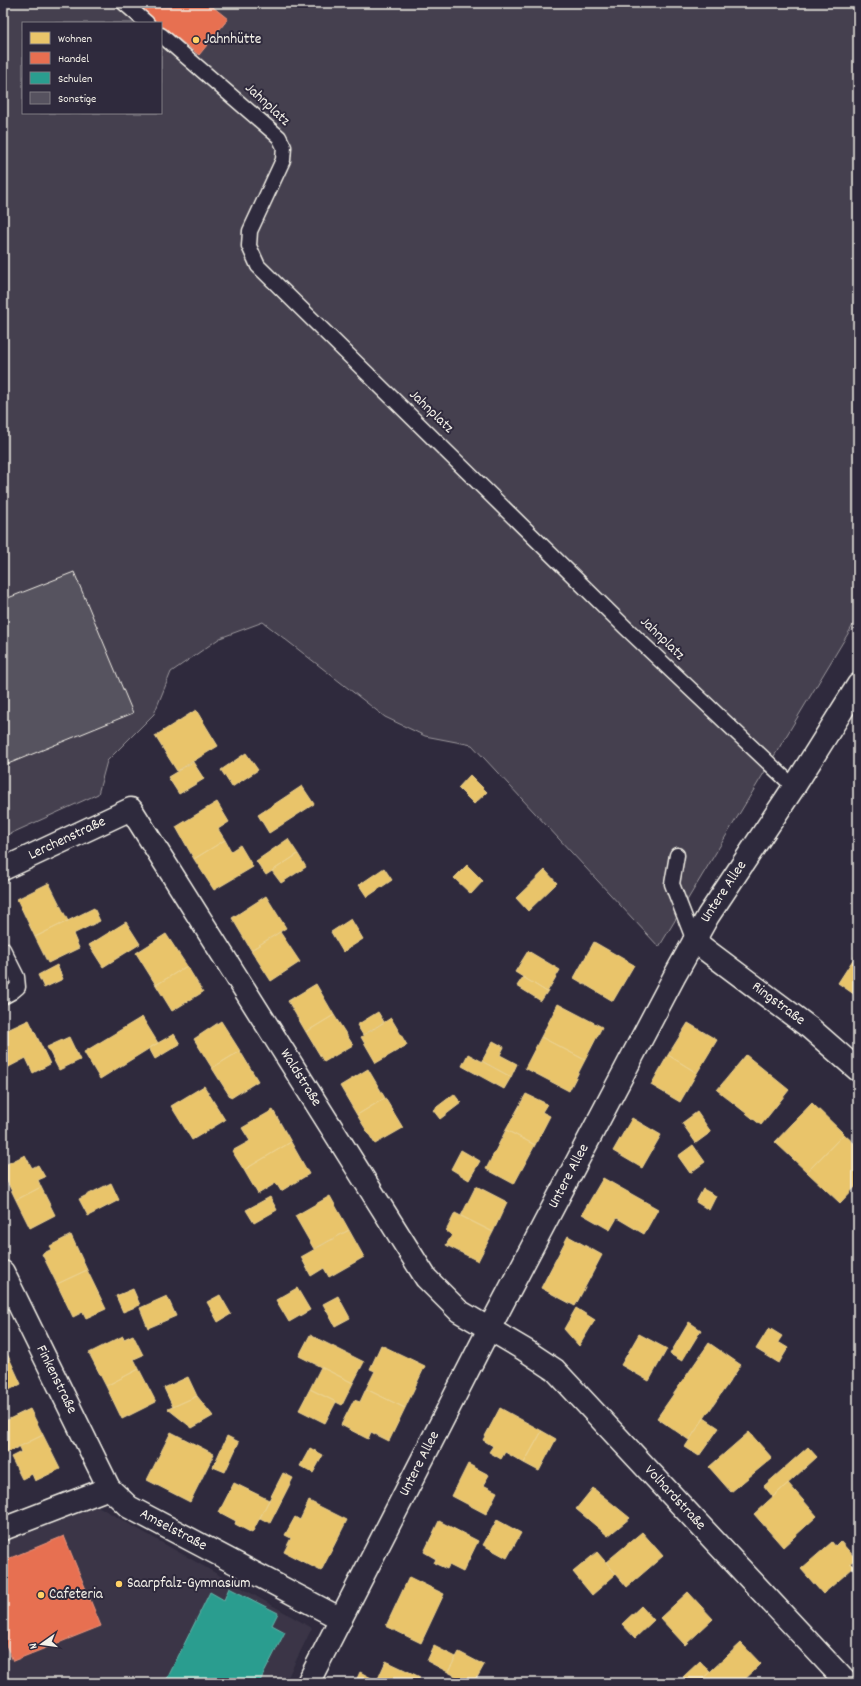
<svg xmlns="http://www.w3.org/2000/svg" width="861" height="1686" font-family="Dekko,sans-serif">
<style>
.built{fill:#3b3647}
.green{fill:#454050;stroke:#9c989c;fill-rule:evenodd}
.homes{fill:#e9c46a;stroke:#ecd290}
.shops{fill:#e76f51;stroke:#eb967e}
.schools{fill:#2a9d8f;stroke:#67b6aa}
.building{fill:#56525f;stroke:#f4f1e8}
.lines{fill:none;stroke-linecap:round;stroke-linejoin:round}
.lane-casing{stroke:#f4f1e8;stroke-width:17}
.street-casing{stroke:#f4f1e8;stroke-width:25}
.lane{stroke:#2f2a3d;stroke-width:14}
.street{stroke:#2f2a3d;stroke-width:22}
.poi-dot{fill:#ffd166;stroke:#2f2a3d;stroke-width:1.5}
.labels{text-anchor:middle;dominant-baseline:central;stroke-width:4;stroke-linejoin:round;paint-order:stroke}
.poi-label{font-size:15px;fill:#f4f1e8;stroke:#2f2a3d;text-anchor:start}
.street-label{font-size:15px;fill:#f4f1e8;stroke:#2f2a3d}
</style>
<rect width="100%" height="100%" fill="#2f2a3d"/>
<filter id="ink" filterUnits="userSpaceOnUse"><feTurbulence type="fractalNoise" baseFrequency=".025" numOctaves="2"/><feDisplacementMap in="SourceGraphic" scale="8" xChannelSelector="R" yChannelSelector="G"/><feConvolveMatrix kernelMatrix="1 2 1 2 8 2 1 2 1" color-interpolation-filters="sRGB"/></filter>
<g filter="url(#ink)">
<!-- built -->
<path class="built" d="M94,1504L312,1628L285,1683H3V1539Z"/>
<!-- green -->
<path class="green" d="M3,3H858V617L659,947L472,745L425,736L385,717L263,622L220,638L171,672L154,714L107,761L98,794L3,837ZM23,23H161V113H23Z"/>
<!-- homes -->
<path class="homes" d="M196,710L218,746L177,771L155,736Z
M246,753L258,770L232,787L221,770Z
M193,762L204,779L179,794L168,777Z
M470,775L487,792L474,804L458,788Z
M302,786L314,804L269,833L258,815Z
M217,802L229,822L218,829L225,840L194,859L176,827Z
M288,839L298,854L266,875L256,861Z
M225,840L231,851L240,845L253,867L214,890L194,859Z
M298,854L306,867L281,883L272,871Z
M467,865L483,881L471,894L454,878Z
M384,868L392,880L367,897L359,885Z
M545,870L557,883L528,911L516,898Z
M49,883L68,921L35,937L17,899Z
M266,896L286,928L251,950L232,918Z
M94,908L100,921L73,934L79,948L48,963L35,937Z
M351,919L363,939L343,952L331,932Z
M126,922L140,944L103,967L89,945Z
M280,932L300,962L271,981L251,950Z
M166,934L187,966L156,985L136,953Z
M594,942L634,965L613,1001L574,978Z
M528,951L560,970L547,992L515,972Z
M858,952V997L838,983Z
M57,965L63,979L44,988L38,975Z
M187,966L203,992L172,1011L156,985Z
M523,977L547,992L541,1001L517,986Z
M316,984L334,1015L306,1032L288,1001Z
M558,1004L602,1027L585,1060L541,1037Z
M378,1012L384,1022L363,1035L357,1025Z
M334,1015L353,1045L324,1062L306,1032Z
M142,1017L158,1043L100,1079L84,1052Z
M391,1018L407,1045L376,1063L361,1037Z
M29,1020L50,1064L33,1073L26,1058L3,1070V1032Z
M221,1021L240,1051L212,1068L194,1039Z
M688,1023L717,1040L697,1073L668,1055Z
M174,1034L180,1044L155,1059L149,1048Z
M69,1037L80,1060L59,1070L47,1047Z
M541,1037L585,1060L569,1091L525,1068Z
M493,1041L504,1047L500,1055L517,1064L511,1077L482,1061Z
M240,1051L258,1081L231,1098L212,1068Z
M468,1054L511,1077L504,1089L462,1066Z
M668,1055L697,1073L680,1102L651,1085Z
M746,1055L789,1090L761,1125L717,1090Z
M368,1069L385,1098L357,1115L340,1086Z
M204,1086L225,1120L192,1140L171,1106Z
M454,1094L461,1103L440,1119L433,1110Z
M526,1094L547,1104L542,1112L550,1116L535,1145L506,1130Z
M385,1098L403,1128L375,1144L357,1115Z
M812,1103L844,1134L807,1172L775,1142Z
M273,1110L291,1142L244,1170L232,1151L250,1141L242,1128Z
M697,1112L711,1132L696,1143L682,1123Z
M632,1118L661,1135L642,1168L613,1151Z
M506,1130L535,1145L514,1184L486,1169Z
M844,1134L858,1147V1184L840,1203L807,1172Z
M291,1142L309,1174L281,1191L276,1183L258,1194L244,1170Z
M693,1145L705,1162L690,1173L678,1156Z
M461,1150L480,1161L469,1180L451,1169Z
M25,1155L32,1168L38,1165L45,1177L38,1180L41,1187L16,1200L3,1173V1166Z
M603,1178L658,1209L644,1234L617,1218L610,1230L582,1214Z
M111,1183L119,1200L88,1216L79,1199Z
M476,1186L507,1202L493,1232L461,1216Z
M41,1187L55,1215L30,1228L16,1200Z
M703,1189L716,1196L709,1210L696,1202Z
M330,1196L349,1230L314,1249L295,1216Z
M270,1197L277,1210L254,1223L246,1210Z
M455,1213L493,1232L478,1261L446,1245L452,1235L446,1231Z
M349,1230L364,1257L329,1277L324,1268L311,1276L301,1257Z
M71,1235L87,1270L57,1284L42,1254L52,1249L50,1246Z
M568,1236L602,1255L575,1306L541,1288Z
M87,1270L106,1309L86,1318L83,1312L73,1317L57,1284Z
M297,1288L310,1310L289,1322L276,1300Z
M133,1289L140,1305L123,1312L116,1296Z
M220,1295L231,1314L218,1322L207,1302Z
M167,1296L176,1316L148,1328L140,1308Z
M338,1296L350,1318L335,1326L323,1304Z
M576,1308L595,1320L579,1346L564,1329Z
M689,1322L701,1330L682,1361L670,1354Z
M769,1328L782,1336L778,1342L788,1348L779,1363L756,1349Z
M639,1334L667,1349L649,1381L621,1365Z
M133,1335L143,1355L134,1359L139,1369L106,1386L89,1353L123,1336L124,1339Z
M310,1335L364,1362L353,1383L299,1356Z
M709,1343L741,1365L689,1440L657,1418Z
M381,1345L425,1366L405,1408L366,1389L375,1371L370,1369Z
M3,1346L10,1360L3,1364Z
M10,1360L21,1384L3,1393V1364Z
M321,1367L353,1383L342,1405L310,1389Z
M139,1369L156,1402L122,1419L106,1386Z
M188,1377L197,1396L173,1407L164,1388Z
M310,1389L336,1402L325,1423L299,1410Z
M366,1389L405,1408L389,1441L371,1432L368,1439L341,1425L354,1400L360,1402Z
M197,1396L213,1416L192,1428L168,1409Z
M500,1408L542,1431L524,1463L505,1452L501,1459L489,1452L493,1446L483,1440Z
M30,1409L43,1435L4,1454L3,1422Z
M704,1418L719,1428L699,1456L685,1447Z
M542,1431L556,1439L539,1471L524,1463Z
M171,1432L214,1454L190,1502L147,1480Z
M749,1432L772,1458L731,1492L709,1467Z
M43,1435L60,1469L35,1481L32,1474L22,1479L11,1457L21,1452L19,1447Z
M227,1436L239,1442L225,1472L213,1467Z
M808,1447L817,1457L773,1497L764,1486Z
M310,1448L323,1455L313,1473L300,1466Z
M468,1464L489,1475L483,1485L497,1492L486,1514L452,1496Z
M283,1473L293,1478L270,1523L260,1518Z
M234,1483L269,1500L252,1533L235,1524L236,1521L219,1512Z
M788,1483L817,1516L783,1547L754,1514Z
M593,1488L630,1518L608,1536L576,1509Z
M309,1501L347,1520L321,1571L284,1552L291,1538L285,1535L295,1517L300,1520Z
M497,1520L521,1533L507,1558L483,1545Z
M439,1521L478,1541L463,1572L449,1565L447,1569L434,1563L436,1559L424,1552Z
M642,1532L663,1556L627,1587L606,1562Z
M840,1541L856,1559L850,1563L854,1567L823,1594L801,1569L832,1542L835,1546Z
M597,1552L616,1574L592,1595L573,1572Z
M409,1577L444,1594L421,1643L386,1626Z
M688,1592L713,1619L685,1645L660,1618Z
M641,1606L654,1620L635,1638L622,1624Z
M741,1643L761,1664L741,1683H698Z
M434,1646L456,1657L448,1672L427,1661Z
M459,1652L484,1665L474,1683H469L448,1672Z
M386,1661L420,1677L417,1683H382L377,1681Z
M700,1661L710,1672L698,1683H689L683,1677Z
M360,1672L377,1681L382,1683H355Z"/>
<!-- shops -->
<path class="shops" d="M147,3H208L228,19L199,55L161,25V23H159L142,10Z
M64,1536L101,1626L13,1661L3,1638V1561Z"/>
<!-- schools -->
<path class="schools" d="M229,1588L278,1613L272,1625L285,1632L259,1683H165L210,1592L224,1600Z"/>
<!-- building -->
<path class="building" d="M74,572L133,713L8,764L3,751V600Z
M3,751L8,764L3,767Z"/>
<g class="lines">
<!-- lane casing -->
<g class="lane-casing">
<path id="lane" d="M124,3L147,23
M161,35L279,137L284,147L283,160L250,231L249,246L258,266L626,628L794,787
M677,855L672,884L694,941
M3,949L17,977L18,987L12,992L3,997"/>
</g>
<!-- street casing -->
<g class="street-casing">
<g id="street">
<path id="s1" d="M3,869L131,809L426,1278L459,1311L525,1350L555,1370L847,1683"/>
<path id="s2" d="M694,941L810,1028L858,1070"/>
<path id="s3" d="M3,1272L109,1488L129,1507L341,1619"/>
<path d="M3,1529L109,1488"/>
<path id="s4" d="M308,1683L489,1329L674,977L708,916L794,787L858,685"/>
</g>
</g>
<!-- lane -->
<use href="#lane" class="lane"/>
<!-- street -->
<use href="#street" class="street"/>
</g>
</g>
<!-- markers -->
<g class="poi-dot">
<circle cx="196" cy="40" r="4"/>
<circle cx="119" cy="1584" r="4"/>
<circle cx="41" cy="1595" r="4"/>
</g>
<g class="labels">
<!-- poi labels -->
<g class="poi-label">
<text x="204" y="40">Jahnhütte</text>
<text x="127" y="1584">Saarpfalz-Gymnasium</text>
<text x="49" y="1595">Cafeteria</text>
</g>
<!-- street labels -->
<g class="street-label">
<text transform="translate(267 105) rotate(43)">Jahnplatz</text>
<text transform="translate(431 412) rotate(44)">Jahnplatz</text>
<text transform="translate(662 639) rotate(44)">Jahnplatz</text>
<text stroke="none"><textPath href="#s1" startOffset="71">Lerchenstraße</textPath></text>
<text stroke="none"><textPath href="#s4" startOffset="894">Untere Allee</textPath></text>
<text stroke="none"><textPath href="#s2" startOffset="105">Ringstraße</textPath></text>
<text stroke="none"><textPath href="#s1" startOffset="459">Waldstraße</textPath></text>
<text stroke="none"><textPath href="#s4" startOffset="570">Untere Allee</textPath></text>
<text stroke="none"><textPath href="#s3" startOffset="120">Finkenstraße</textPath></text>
<text stroke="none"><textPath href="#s4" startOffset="246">Untere Allee</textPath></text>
<text stroke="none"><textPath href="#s1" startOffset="1030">Volhardstraße</textPath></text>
<text stroke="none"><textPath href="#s3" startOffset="318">Amselstraße</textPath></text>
</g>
</g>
<!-- margin -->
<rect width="861" height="1686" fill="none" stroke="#2f2a3d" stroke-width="16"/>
<rect x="8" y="8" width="845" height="1670" fill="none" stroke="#f4f1e8" stroke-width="1.5" filter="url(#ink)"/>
<!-- legend -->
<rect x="22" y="22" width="140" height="92" fill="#2f2a3d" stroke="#7e7a81"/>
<rect x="30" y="32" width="20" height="12" fill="#e9c46a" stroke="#7e7a81"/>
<text x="58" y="42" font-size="12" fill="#f4f1e8">Wohnen</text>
<rect x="30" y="52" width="20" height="12" fill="#e76f51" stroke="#7e7a81"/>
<text x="58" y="62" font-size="12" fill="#f4f1e8">Handel</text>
<rect x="30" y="72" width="20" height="12" fill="#2a9d8f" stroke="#7e7a81"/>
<text x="58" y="82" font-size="12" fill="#f4f1e8">Schulen</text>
<rect x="30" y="92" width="20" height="12" fill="#56525f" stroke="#7e7a81"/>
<text x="58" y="102" font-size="12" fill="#f4f1e8">Sonstige</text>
<!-- north arrow -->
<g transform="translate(42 1644) rotate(256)" stroke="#2f2a3d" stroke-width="3" paint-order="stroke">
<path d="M0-3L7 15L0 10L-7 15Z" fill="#f4f1e8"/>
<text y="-6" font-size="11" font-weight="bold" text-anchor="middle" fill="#f4f1e8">N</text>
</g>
</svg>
